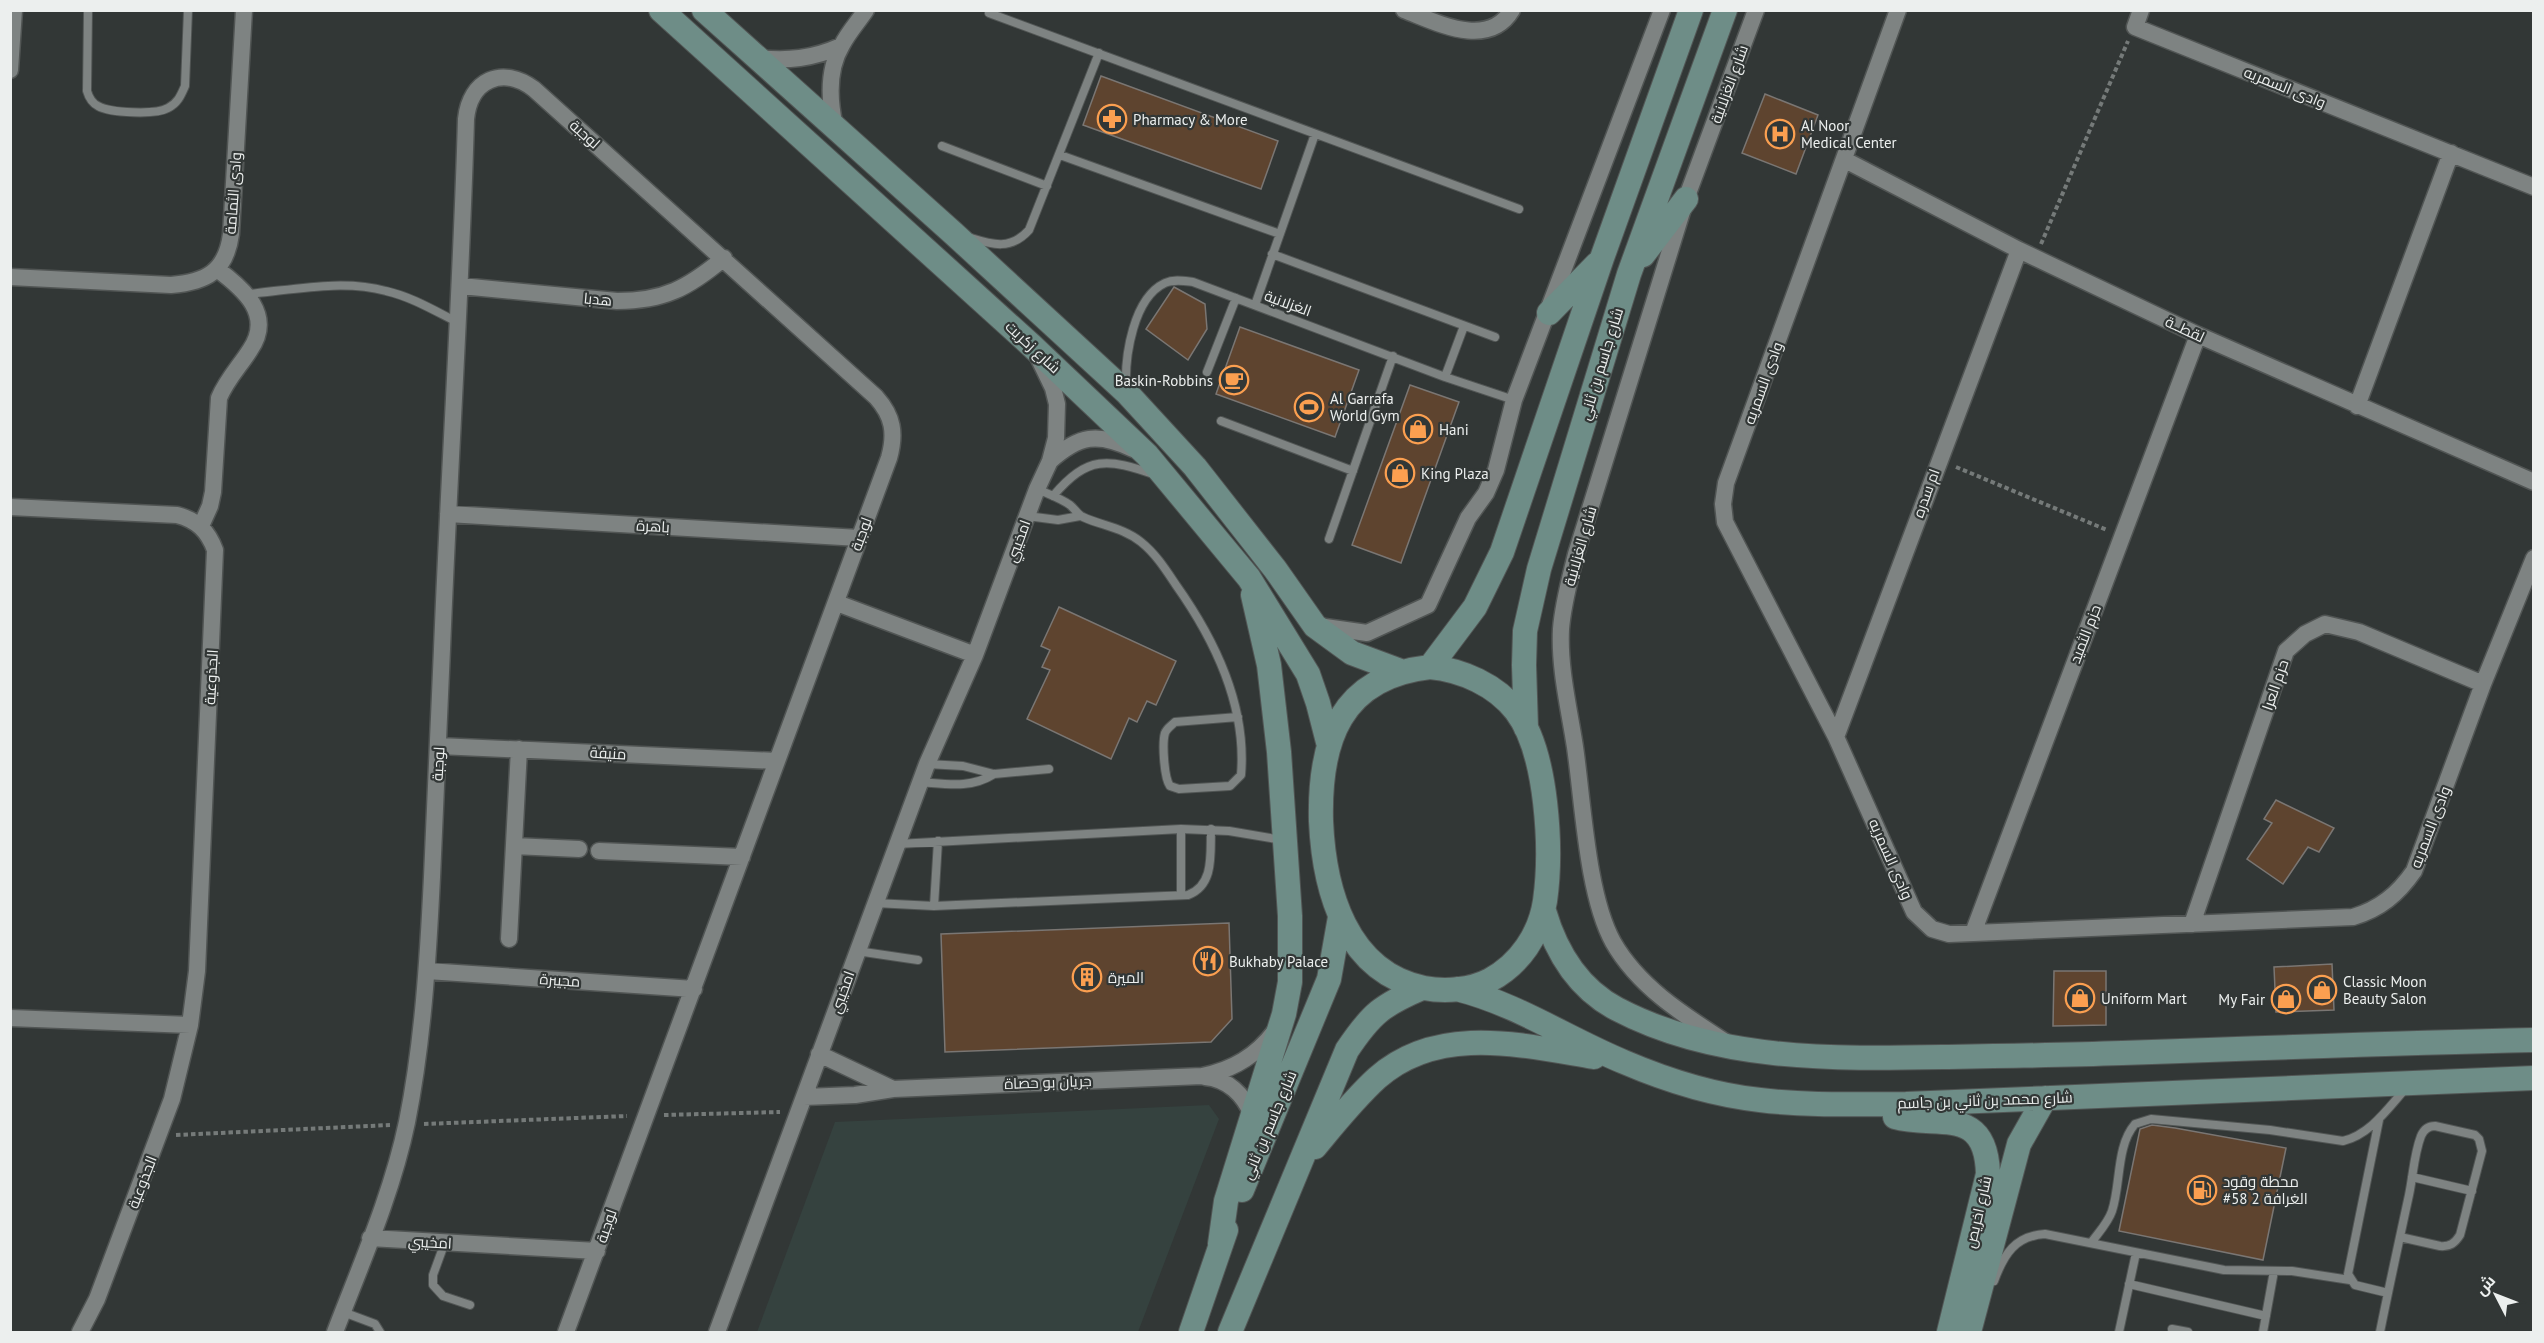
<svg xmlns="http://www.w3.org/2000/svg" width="2544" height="1343" font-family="'PT Sans',Cairo,sans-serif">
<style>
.built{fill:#35423f}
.building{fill:#5e442f;stroke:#7a7673;stroke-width:1.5}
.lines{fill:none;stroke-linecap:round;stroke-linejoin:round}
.lane-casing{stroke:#515554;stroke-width:10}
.street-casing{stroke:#515554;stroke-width:19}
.secondary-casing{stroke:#515554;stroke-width:26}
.path{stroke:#757a79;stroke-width:4;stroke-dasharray:4.5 3;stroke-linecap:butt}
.lane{stroke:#7e8382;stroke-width:8}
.street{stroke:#7e8382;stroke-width:16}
.secondary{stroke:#6e8d87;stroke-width:24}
.labels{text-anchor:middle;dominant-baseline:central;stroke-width:4.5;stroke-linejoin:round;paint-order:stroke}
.street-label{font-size:15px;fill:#ecefee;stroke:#323736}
.poi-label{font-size:15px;fill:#ecefee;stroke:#323736;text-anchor:start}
</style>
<rect width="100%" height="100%" fill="#323736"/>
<!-- built -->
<path class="built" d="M1209,1105L1219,1119L1138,1332H757L835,1122Z"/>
<!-- building -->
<path class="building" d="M1101,76L1278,141L1261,189L1083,125Z
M1765,94L1818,115L1796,174L1742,153Z
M1174,287L1205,304L1207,329L1188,360L1146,329Z
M1240,327L1359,370L1335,437L1216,394Z
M1410,385L1459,402L1401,563L1352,545Z
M1059,607L1176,661L1156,705L1147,701L1137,722L1129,718L1111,759L1027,719L1050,670L1042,667L1050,650L1041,646Z
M2276,800L2334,828L2319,852L2308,847L2283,884L2247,859L2272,823L2264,819Z
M1229,923L1232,1019L1211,1042L945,1052L941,934Z
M2332,964L2334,1010L2276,1012L2274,967Z
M2054,971H2106V1025L2053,1026Z
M2152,1125L2175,1128L2286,1148L2263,1260L2119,1231L2140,1129Z"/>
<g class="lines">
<!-- lane casing -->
<g class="lane-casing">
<path id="lane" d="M88,10L87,91C89,98 92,103 98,106C110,113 156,115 168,108C178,103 181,95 185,86L188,10
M989,13L1519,209
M942,146L1047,186
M1060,155L1280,234
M971,238C993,245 1011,250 1029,230L1099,53
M1272,254L1495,337
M248,294C293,290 342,279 386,291C412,297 435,311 459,323
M1255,305L1315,134
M1207,372L1236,298
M1445,377L1464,326
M1126,386C1125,356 1133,298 1165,283C1174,279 1184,281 1193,282L1445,377L1514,400
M1221,421L1353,471
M1037,489C1048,494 1060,498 1070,505C1075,509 1078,515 1083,517C1103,526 1124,528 1141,542C1156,554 1166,570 1176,585C1215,640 1247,705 1241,775L1230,786L1179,789L1170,786C1164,778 1162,743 1165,733C1167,728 1171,726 1175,722L1238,717
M1053,496C1088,455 1107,458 1156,475
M1027,516L1058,520L1080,516
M1329,539L1393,356
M927,764L963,766L994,774L1049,769
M920,782C947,784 970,789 994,774
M1181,829V895
M897,844L1181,829L1229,831L1282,840
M875,903L934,906L1188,895C1215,885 1210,853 1211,829
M934,906L938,841
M857,951L918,960
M2379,1120L2348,1274L2355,1285L2388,1293
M2412,1177L2472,1191
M445,1242L433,1275V1285L443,1296L470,1305
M2091,1243C2098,1233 2108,1223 2112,1211C2121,1184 2116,1146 2135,1124L2151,1119L2270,1130L2343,1141C2371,1134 2388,1108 2407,1087
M1994,1281C2004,1254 2015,1236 2045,1234L2224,1270L2292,1271L2350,1280
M2129,1284L2266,1316
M343,1312L375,1324L380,1332
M2172,1329L2188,1332
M2119,1332L2136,1253
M2263,1332L2274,1271
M2380,1332C2389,1287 2399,1241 2409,1195C2413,1176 2414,1154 2421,1136C2424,1129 2429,1126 2435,1126L2475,1135L2479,1139L2482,1151L2460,1235C2455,1243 2450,1247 2440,1246L2400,1237"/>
</g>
<!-- street casing -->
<g class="street-casing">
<path id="street" d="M1404,10C1436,22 1488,50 1512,10
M1898,10L1726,483L1723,504L1725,522L1836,737L1914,912L1932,929L1949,934L2353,917C2380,909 2398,894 2414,871L2483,684L2534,558
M2141,10L2135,27L2534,187
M757,58C788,61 812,59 841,46
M10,70L14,10
M835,127C829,100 827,70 842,45C848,33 858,22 866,10
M1845,160L2019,250L2198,335L2534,482
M10,277L171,285C206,282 226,272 231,234L244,10
M461,286L617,301C664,301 688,288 724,258
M2357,406L2451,153
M1050,461C1079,435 1098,432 1133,449
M10,507L177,515C197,520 208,531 215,550L197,971L190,1025L172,1099L97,1299L80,1332
M448,514L859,538
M201,526L210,506L213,492L219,398C227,379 240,366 250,350C274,315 244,289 217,269
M837,603L975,655
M1318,626L1367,633L1428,605L1468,518L1486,493L1496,470L1514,400L1662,10
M1836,737L2019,250
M439,746L777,761
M514,846L579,849
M599,851L742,857
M2192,924L2286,651L2305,634L2325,624L2359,632L2483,684
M1973,933L2198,335
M509,939L519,749
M427,971L694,989
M10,1018L190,1025
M1724,1041C1682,1014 1638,986 1613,942C1587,895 1583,802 1575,747C1569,708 1559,668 1561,629C1563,603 1570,579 1576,554L1686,199L1756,10
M819,1054L893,1089
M1205,1077C1228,1079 1244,1095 1252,1115
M804,1097L855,1095L893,1089L1202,1076C1233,1070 1256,1056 1275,1031
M370,1238L597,1251
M335,1332C361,1264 392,1194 407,1122C423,1042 428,959 432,877C436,801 439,725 442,649C449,472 461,296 466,119C470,80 502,65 534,89L876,397C893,416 896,433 889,458L566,1332
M717,1332L927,764L975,655L1037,489L1050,461L1056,438L1057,404L1053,388L1039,359"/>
</g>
<!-- secondary casing -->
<g class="secondary-casing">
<path id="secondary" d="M661,10L1032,346L1147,455L1249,578L1308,674L1318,703L1328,742
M704,10L953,233L1127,393L1195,467L1275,569L1315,626L1352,653L1403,672
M1643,255L1686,199
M1549,313L1597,264
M1430,667C1462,670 1496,685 1516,711C1548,753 1552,851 1545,901C1540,934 1520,964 1490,980C1471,990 1445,992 1424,988C1346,972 1324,890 1321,821C1319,741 1340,677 1430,667Z
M1430,667L1475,607L1502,552L1602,258L1691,10
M1526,728L1524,665L1525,631L1539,569L1629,274L1725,10
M1544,911C1556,952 1577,988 1617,1009C1718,1062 1837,1059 1948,1057C2006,1056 2064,1055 2122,1053C2259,1048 2396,1043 2534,1040
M1457,989C1517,1004 1568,1039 1624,1062C1666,1080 1714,1095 1760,1100C1808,1106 1857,1104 1906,1104L2534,1078
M1895,1117C1937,1129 1986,1104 1988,1174L1949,1332
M1315,1147C1335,1123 1354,1099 1377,1078C1438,1024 1521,1045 1594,1057
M1242,1190L1329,979L1340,917
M1220,1244L1226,1201L1284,1014L1290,982V916L1279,752L1269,665L1253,595
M1191,1332L1226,1230
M1230,1332L1347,1050C1371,1014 1382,1005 1422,988
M1969,1332L2019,1144L2045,1098"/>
</g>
<!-- path -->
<path class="path" d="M2041,244L2128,41
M1956,467L2107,530
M664,1115L780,1112
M424,1124L627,1116
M176,1135L390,1125"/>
<!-- lane -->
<use href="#lane" class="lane"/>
<!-- street -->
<use href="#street" class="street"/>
<!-- secondary -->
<use href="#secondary" class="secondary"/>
</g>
<!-- icons -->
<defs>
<g id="pharmacy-ring" transform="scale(1.5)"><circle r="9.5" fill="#323736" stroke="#fb9f50" stroke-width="1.5"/><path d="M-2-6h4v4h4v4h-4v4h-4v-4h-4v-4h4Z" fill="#fb9f50"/></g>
<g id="hospital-ring" transform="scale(1.5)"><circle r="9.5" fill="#323736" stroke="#fb9f50" stroke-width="1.5"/><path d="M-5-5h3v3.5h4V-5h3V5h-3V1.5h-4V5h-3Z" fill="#fb9f50"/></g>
<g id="cafe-ring" transform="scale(1.5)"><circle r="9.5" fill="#323736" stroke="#fb9f50" stroke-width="1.5"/><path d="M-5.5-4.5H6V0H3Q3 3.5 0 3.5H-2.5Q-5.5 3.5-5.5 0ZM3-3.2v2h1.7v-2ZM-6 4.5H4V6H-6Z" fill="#fb9f50"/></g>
<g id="stadium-ring" transform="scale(1.5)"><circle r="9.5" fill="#323736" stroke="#fb9f50" stroke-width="1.5"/><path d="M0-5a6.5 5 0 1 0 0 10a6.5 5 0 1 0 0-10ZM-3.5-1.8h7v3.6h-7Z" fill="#fb9f50"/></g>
<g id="shop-ring" transform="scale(1.5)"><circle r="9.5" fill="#323736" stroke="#fb9f50" stroke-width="1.5"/><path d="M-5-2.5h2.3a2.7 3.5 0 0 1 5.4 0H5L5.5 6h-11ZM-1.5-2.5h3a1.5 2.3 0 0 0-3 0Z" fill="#fb9f50"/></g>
<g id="restaurant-ring" transform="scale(1.5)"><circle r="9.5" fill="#323736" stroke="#fb9f50" stroke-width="1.5"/><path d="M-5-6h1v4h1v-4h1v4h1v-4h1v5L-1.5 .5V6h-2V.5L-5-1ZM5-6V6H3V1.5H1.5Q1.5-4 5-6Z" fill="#fb9f50"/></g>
<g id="building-ring" transform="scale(1.5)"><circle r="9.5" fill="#323736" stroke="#fb9f50" stroke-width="1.5"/><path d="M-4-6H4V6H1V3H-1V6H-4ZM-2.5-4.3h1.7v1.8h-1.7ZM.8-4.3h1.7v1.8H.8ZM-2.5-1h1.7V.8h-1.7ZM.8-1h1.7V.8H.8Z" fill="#fb9f50"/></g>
<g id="fuel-ring" transform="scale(1.5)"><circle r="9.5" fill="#323736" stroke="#fb9f50" stroke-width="1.5"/><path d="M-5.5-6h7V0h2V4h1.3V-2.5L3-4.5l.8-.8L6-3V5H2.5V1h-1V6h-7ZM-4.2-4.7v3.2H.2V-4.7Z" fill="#fb9f50"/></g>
</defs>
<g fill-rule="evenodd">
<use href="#pharmacy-ring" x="1112" y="119"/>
<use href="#hospital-ring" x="1780" y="134"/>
<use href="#cafe-ring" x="1234" y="380"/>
<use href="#stadium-ring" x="1309" y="407"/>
<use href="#shop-ring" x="1418" y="429"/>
<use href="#shop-ring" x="1400" y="473"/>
<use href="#restaurant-ring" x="1208" y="961"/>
<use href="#building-ring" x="1087" y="977"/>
<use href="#shop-ring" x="2322" y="990"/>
<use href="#shop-ring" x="2080" y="998"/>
<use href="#shop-ring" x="2286" y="999"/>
<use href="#fuel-ring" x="2202" y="1190"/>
</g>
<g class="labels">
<!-- street labels -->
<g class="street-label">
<text transform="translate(1729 84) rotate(-70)">شارع الغزلانية</text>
<text transform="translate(2285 87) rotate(22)">وادى السمريه</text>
<text transform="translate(585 134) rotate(42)">لوجبة</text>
<text transform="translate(233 193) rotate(-86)">وادى الثمامة</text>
<text transform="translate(598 299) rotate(5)">هدبا</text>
<text transform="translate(1288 303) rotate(20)">الغزلانية</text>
<text transform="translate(2185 329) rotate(25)">لقطــة</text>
<text transform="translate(1033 347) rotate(43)">شارع زكريت</text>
<text transform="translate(1601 364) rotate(-73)">شارع جاسم بن ثاني</text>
<text transform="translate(1763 383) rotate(-70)">وادى السمريه</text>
<text transform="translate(1926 493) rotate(-70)">ام سدره</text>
<text transform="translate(653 526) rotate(3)">باهرة</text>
<text transform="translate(861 534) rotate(-70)">لوجبة</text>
<text transform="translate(1018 541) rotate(-70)">امخيبي</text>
<text transform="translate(1580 546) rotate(-74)">شارع الغزلانية</text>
<text transform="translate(2085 634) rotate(-69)">حزم الثميد</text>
<text transform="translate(211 677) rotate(-87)">الجذوعية</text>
<text transform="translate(2275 685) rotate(-71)">حزم العرا</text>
<text transform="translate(608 753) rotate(3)">منيفة</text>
<text transform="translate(438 764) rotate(-87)">لوجبة</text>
<text transform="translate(2430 827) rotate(-69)">وادى السمريه</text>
<text transform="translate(1891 859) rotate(66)">وادى السمريه</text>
<text transform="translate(560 980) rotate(4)">مجيبرة</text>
<text transform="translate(842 992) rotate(-70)">امخيبي</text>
<text transform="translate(1048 1082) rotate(-2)">جريان بو حصاة</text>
<text transform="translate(1985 1100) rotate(-2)">شارع محمد بن ثاني بن جاسم</text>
<text transform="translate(1269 1125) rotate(-67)">شارع جاسم بن ثاني</text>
<text transform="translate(142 1182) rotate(-69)">الجذوعية</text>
<text transform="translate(1978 1212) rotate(-77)">شارع اخريص</text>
<text transform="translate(606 1226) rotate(-71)">لوجبة</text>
<text transform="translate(430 1242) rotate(3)">امخيبي</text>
</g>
<!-- poi labels -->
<g class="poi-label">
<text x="1133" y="119">Pharmacy &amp; More</text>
<text x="1801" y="125">Al Noor<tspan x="1801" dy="17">Medical Center</tspan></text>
<text x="1213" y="380" text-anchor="end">Baskin-Robbins</text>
<text x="1330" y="398">Al Garrafa<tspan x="1330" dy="17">World Gym</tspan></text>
<text x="1439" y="429">Hani</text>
<text x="1421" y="473">King Plaza</text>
<text x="1229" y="961">Bukhaby Palace</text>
<text x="1108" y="977">الميرة</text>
<text x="2343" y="981">Classic Moon<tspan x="2343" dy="17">Beauty Salon</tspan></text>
<text x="2101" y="998">Uniform Mart</text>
<text x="2265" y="999" text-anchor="end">My Fair</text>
<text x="2223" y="1181">محطة وقود<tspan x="2223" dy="17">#58 الغرافة 2</tspan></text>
</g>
</g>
<!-- border -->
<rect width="2544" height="1343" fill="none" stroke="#ecefee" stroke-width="24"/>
<!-- north arrow -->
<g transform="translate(2496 1295) rotate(312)" stroke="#323736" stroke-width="4.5" paint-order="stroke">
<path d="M0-4.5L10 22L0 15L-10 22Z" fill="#ecefee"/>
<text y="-9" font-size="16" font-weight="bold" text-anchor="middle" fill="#ecefee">ش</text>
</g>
</svg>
